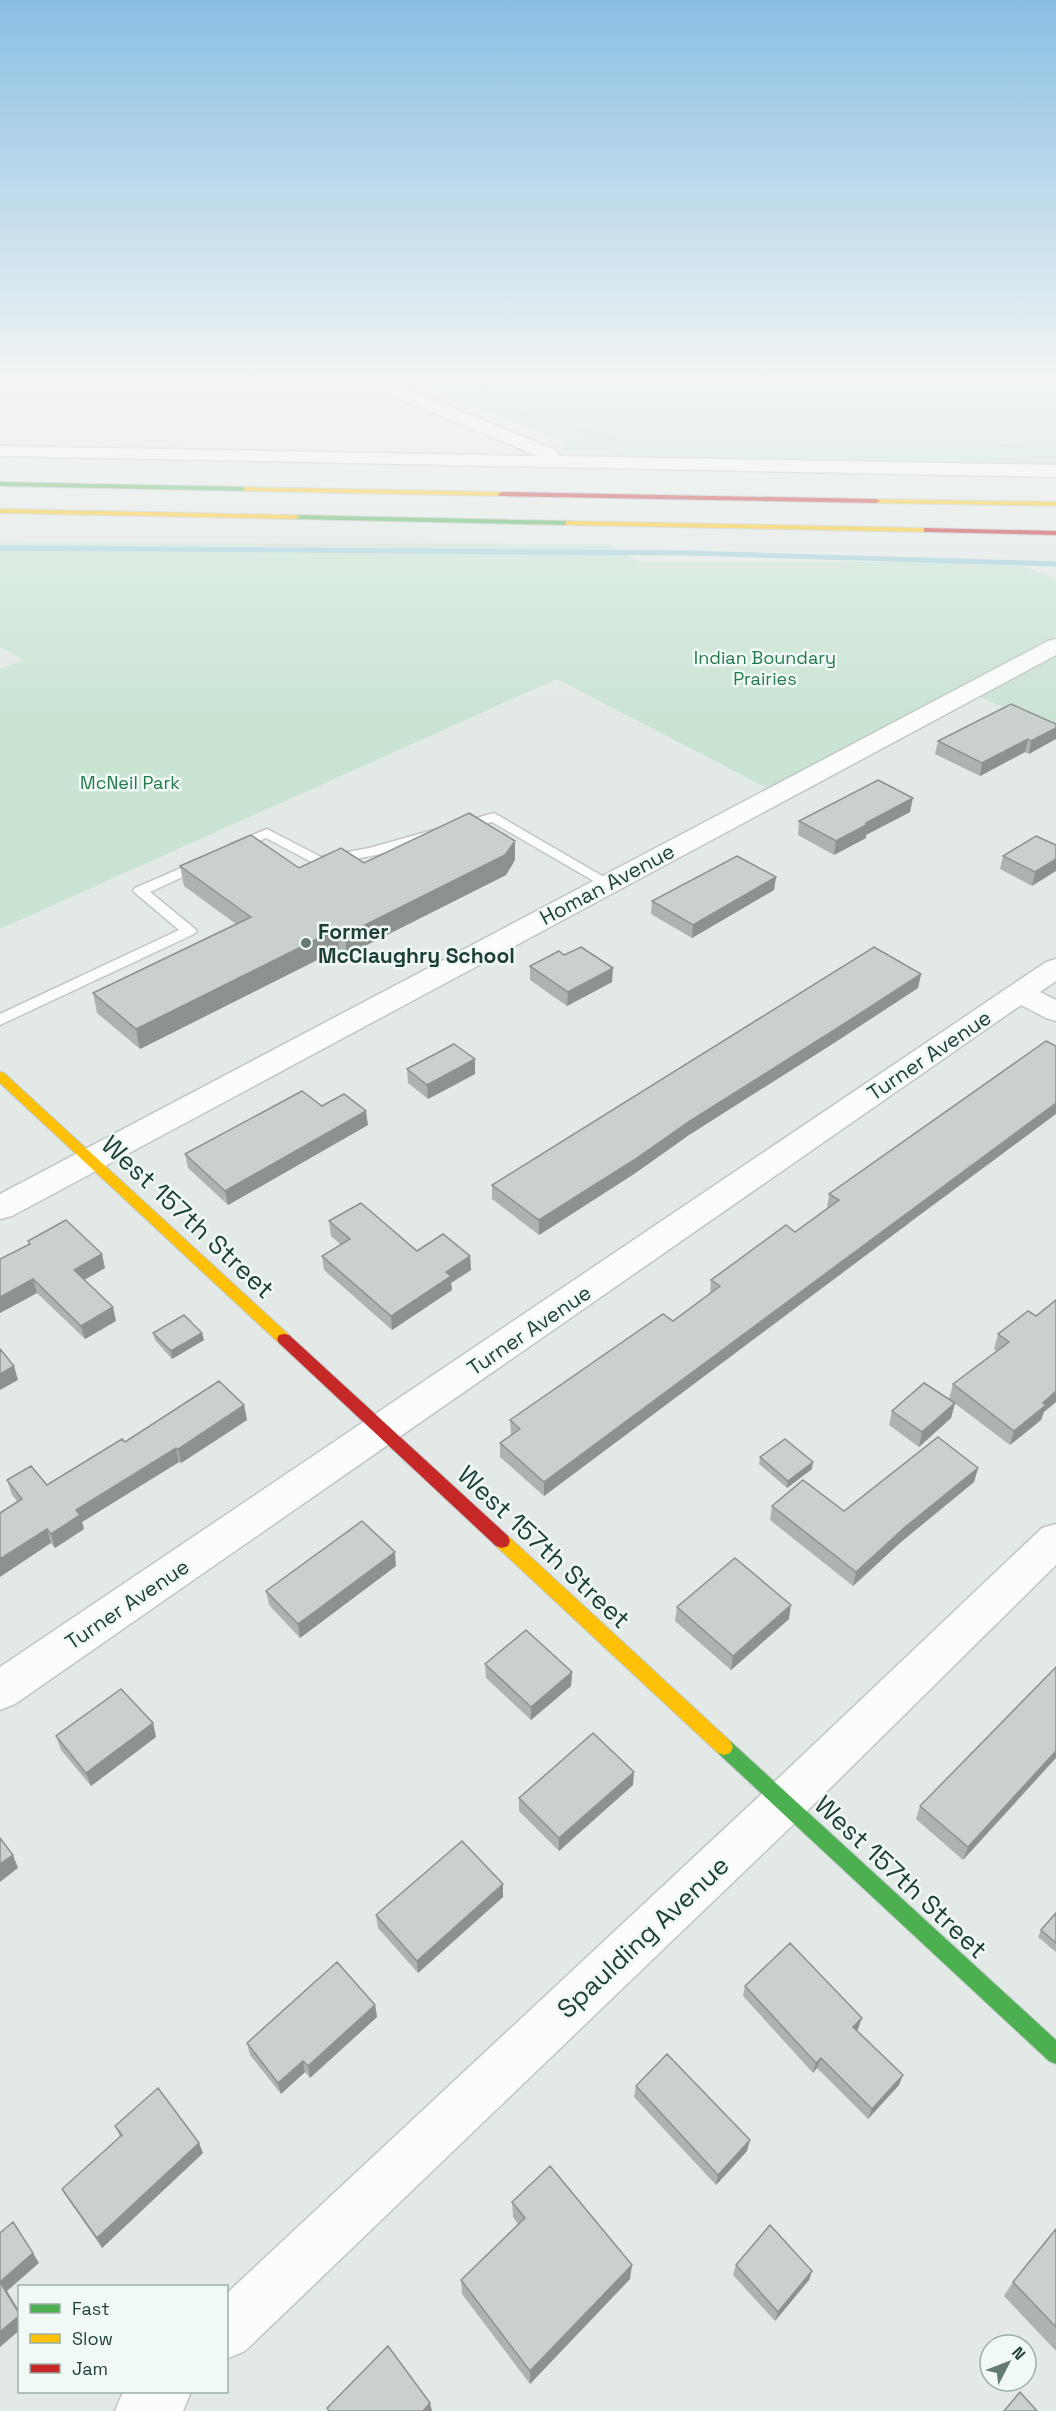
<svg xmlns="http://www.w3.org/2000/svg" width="1056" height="2411" font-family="'Space Grotesk',sans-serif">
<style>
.green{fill:#cae4d4}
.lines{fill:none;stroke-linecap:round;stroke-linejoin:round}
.stream{stroke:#9ecfdc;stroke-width:5}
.lane-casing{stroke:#c0c6c4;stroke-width:3}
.street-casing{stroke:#c0c6c4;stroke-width:3}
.fast-casing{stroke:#bec7c4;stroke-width:2}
.slow-casing{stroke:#bec7c4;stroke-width:2}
.jam-casing{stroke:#bec7c4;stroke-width:2}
.path{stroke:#c0cac7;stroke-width:2;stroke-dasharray:1.5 2;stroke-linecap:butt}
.lane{fill:#fbfcfb;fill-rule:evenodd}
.street{fill:#fbfcfb;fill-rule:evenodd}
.fast{fill:#4caf50;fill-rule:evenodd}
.slow{fill:#ffc107;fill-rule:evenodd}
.jam{fill:#c62828;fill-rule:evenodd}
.wall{fill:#aeb3b1}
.shaded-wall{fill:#8d9290}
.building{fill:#cad0ce;stroke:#8d9290;stroke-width:1.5}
.poi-dot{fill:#637a75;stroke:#f0f9f5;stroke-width:2}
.labels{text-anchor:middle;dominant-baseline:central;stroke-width:5;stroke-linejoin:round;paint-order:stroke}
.far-park-label{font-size:18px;fill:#247a4c;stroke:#f0f9f5}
.street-label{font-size:21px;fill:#1e3f38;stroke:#f0f9f5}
.poi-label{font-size:21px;font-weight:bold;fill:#1e3f38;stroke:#f0f9f5;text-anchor:start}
.near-street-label{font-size:26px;fill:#1e3f38;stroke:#f0f9f5}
</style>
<rect width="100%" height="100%" fill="#e3e9e7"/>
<!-- green -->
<path class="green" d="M398,376H1056V467L603,458L575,454L561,449L572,445Z
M0,543L608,544L640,562H1012L1056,579V636L767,788L557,679L0,929V669L24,660L0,647Z
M1056,654V731L978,696Z"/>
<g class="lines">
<!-- stream -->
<path class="stream" d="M0,548L689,553L1056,564"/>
<!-- lane casing -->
<g class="lane-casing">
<path id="lane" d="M494,813L616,884L609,888L604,887L492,822L376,855L319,866L266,838L236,851L229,847L231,844L267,829L321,857L369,848Z
M202,859L209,863L207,866L150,892L194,928L197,931L194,934L0,1025V1014L179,930L133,891L135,888Z"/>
</g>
<!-- street casing -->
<g class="street-casing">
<path id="street" d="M352,376H375L556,450L558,456L1056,465V477L0,456V446L538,456L354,380Z
M1056,639V655L12,1216L0,1219V1194L1048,641Z
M1056,959V981L1040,992L1056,1000V1021L1046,1018L1021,1005L15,1704L0,1710V1667L1046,962Z
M1056,1524V1565L801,1817L245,2351L226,2359V2294L769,1787L1042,1528Z
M123,2392H191L183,2411H115Z"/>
</g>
<!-- fast casing -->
<g class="fast-casing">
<path id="fast" d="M0,482L247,487L251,489L247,491L0,486Z
M293,515L569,521L573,523L569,525L296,519L292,517Z
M724,1739L730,1741L1056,2040V2064L1049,2061L718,1753L715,1747L718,1741Z"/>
</g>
<!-- slow casing -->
<g class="slow-casing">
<path id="slow" d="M244,487L502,492L506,494L502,496L247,491H244Z
M873,499L1056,502V506L876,503H873Z
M0,509L296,515L300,517L296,519L0,513Z
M566,521L927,528L931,530L927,532L569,525H566Z
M0,1072L4,1073L289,1335L291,1339L289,1343H279L0,1083Z
M502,1534L508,1536L730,1741L733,1747L730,1753L724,1755L718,1753L496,1546L494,1541L496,1536Z"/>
</g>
<!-- jam casing -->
<g class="jam-casing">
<path id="jam" d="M502,492L876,499L880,501L876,503L499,496L498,494Z
M924,528L1056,531V535L927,532H924Z
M284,1334L289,1335L508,1536L510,1541L508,1546L502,1548L496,1546L279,1343L277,1339L279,1335Z"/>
</g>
<!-- path -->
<path class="path" d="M493,376L486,389L502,409
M510,411L615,439
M902,444L953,442L1020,446"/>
<!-- lane -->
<use href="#lane" class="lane"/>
<!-- street -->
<use href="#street" class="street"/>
<!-- fast -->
<use href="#fast" class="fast"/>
<!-- slow -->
<use href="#slow" class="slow"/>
<!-- jam -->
<use href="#jam" class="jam"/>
</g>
<!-- wall -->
<path class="wall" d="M1056,724L1029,754L1025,752L980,776L935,754L938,741Z
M910,812L866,835V838L834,855L798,835L799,821Z
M1056,845L1032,886L1000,869L1003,856Z
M515,860L506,875L347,955L339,949L140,1049L97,1013L93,993L236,924L184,886L180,866L299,868L364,863Z
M776,877L774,890L692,938L651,914L652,901Z
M530,966L612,982L567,1006L530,980Z
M921,974L918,988L837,1041L689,1135L634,1174L539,1235L492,1199V1185Z
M407,1069L475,1074L428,1099L408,1083Z
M368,1125L228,1205L188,1168L185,1154Z
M829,1194L909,1223L544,1496L500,1457V1443L511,1435L510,1420L673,1321L710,1294L711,1280L795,1232L827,1208Z
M329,1221L417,1251L470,1256L471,1270L451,1283L452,1290L392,1330L324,1270L322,1256L341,1245L331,1236Z
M28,1241L105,1268L84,1280L116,1321L85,1339L37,1293L0,1313V1259L29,1244Z
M1028,1311L1044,1412L1041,1420L1010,1445L949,1399L953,1384L997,1351L994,1349L998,1334Z
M153,1333L204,1340L172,1359L155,1340Z
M955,1403L951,1418L919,1447L889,1425L892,1411Z
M244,1405L247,1420L181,1463L179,1462L82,1522L84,1529L55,1548L12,1495L7,1480L47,1485L125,1442Z
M760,1457L812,1469L787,1488L759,1464Z
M978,1468L974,1482L901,1542L853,1586L770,1520L772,1506L844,1511Z
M396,1566L300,1638L269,1605L266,1591Z
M677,1607L789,1619L731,1670L675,1621Z
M485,1664L572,1672L571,1686L531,1720L486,1678Z
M1056,1667L963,1860L916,1819L920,1806Z
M153,1723L156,1737L91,1786L61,1750L56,1736Z
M633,1785L559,1851L519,1811V1798Z
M503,1884V1897L418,1973L378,1928L376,1915Z
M1056,1913V1952L1038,1937L1041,1930Z
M745,1986L858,2029L857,2030L899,2085L868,2119L817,2068L813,2073L743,1996Z
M375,2005L377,2017L310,2078L305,2072L281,2094L250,2055L247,2043Z
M636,2086L747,2151L716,2185L634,2097Z
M115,2126L203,2153L102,2248L68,2199L62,2189L120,2137Z
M512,2202L630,2279L530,2384L462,2294L461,2280L518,2224L513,2217Z
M1056,2229V2351L1004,2296L1013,2282Z
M736,2265L812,2271L809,2280L775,2321L733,2275Z"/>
<!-- shaded-wall -->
<path class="shaded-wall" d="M1056,728V739L1029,754L1031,741Z
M1028,739L1025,752L980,776L982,763Z
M913,798L910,812L866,835V838L834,855L836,841L866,823Z
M515,841V860L506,875L347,955L345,935Z
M1056,859V871L1032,886L1035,872Z
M776,877L774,890L692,938L693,925Z
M337,929L339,949L140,1049L136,1029Z
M613,968L612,982L567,1006L568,992Z
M921,974L918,988L837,1041L689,1135L634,1174L539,1235V1220L690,1121Z
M475,1059V1074L428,1099L427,1085Z
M1056,1103V1114L909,1223L544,1496V1482Z
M366,1111L368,1125L228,1205L225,1191Z
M102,1254L105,1268L77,1284L74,1270Z
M470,1256L471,1270L451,1283L452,1290L392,1330L391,1316L446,1272Z
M33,1279L37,1293L0,1313V1297Z
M113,1307L116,1321L85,1339L81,1326Z
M202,1333L204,1340L172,1359L171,1351Z
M14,1366L18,1380L0,1390V1374Z
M1056,1391V1402L1044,1412L1041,1420L1010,1445L1014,1431L1043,1403Z
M955,1403L951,1418L919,1447L922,1432Z
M244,1405L247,1420L181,1463L178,1449Z
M176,1448L179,1462L82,1522L84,1529L55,1548L51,1534L76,1510Z
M813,1462L812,1469L787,1488L788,1481Z
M978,1468L974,1482L901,1542L853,1586L856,1572L904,1528Z
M47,1529L51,1543L0,1577V1559Z
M395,1552L396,1566L300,1638L298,1624Z
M791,1605L789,1619L731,1670L733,1656Z
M572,1672L571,1686L531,1720V1707Z
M153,1723L156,1737L91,1786L86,1773Z
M1056,1751V1758L963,1860L968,1847Z
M634,1772L633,1785L559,1851V1838Z
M13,1855L18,1868L0,1882V1864Z
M503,1884V1897L418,1973L417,1961Z
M375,2005L377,2017L310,2078L308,2066Z
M862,2018L858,2029L850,2037L853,2027Z
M821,2058L817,2068L813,2073L816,2063Z
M303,2061L305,2072L281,2094L278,2083Z
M903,2075L899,2085L868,2119L872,2109Z
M750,2140L747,2151L716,2185L718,2175Z
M199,2143L203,2153L102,2248L97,2238Z
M33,2253L39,2263L7,2291L20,2312V2314L0,2282Z
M632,2265L630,2279L530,2384V2371Z
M812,2271L809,2280L775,2321L778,2312Z
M20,2315V2330L0,2347V2332Z
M430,2403L432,2411H423Z"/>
<!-- building -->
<path class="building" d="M1011,704L1056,724V728L1031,741L1028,739L982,763L938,741Z
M878,780L913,798L866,823L868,824L836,841L799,821Z
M469,813L515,841L505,855L345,935L337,929L136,1029L93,993L251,917L180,866L251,835L299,868L341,848L364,863Z
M1036,836L1056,845V859L1035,872L1003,856Z
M737,856L776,877L693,925L652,901Z
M581,947L613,968L568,992L530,966L559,951L564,955Z
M874,947L921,974L839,1027L690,1121L634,1160L539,1220L492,1185Z
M1046,1041L1056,1046V1103L544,1482L500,1443L520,1429L510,1420L663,1314L673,1321L720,1286L711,1280L786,1225L795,1232L839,1200L829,1194Z
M454,1044L475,1059L427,1085L407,1069Z
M302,1091L322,1106L344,1094L366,1111L225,1191L185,1154Z
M361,1203L417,1251L443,1234L470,1256L446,1272L451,1276L391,1316L322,1256L350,1239L329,1221Z
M66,1220L102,1254L74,1270L113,1307L81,1326L33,1279L0,1297V1259L30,1244L28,1241Z
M1056,1300V1391L1043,1403L1046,1405L1014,1431L953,1384L1009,1342L998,1334L1028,1311L1036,1316Z
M184,1315L202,1333L171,1351L153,1333Z
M0,1349L14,1366L0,1374Z
M219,1381L244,1405L178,1449L176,1448L76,1510L80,1515L51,1534L47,1529L0,1559V1513L22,1499L7,1480L31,1466L47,1485L122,1439L125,1442Z
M924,1383L955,1403L922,1432L892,1411Z
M938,1437L978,1468L904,1528L856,1572L772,1506L803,1480L844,1511Z
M785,1439L813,1462L788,1481L760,1457Z
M362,1521L395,1552L298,1624L266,1591Z
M735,1558L791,1605L733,1656L677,1607Z
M526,1630L572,1672L531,1707L485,1664Z
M1056,1667V1751L968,1847L920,1806Z
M121,1689L153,1723L86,1773L56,1736Z
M593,1733L634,1772L559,1838L519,1798Z
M0,1838L13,1855L0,1864Z
M462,1841L503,1884L417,1961L376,1915Z
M1056,1913V1943L1041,1930Z
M790,1943L862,2018L853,2027L903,2075L872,2109L821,2058L816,2063L745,1986Z
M337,1962L375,2005L308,2066L303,2061L278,2083L247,2043Z
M667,2054L750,2140L718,2175L636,2086Z
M158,2088L199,2143L97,2238L62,2189L122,2135L115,2126Z
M550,2166L632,2265L530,2371L461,2280L525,2218L512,2202Z
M13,2222L33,2253L0,2282L20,2315L0,2332V2233Z
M770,2225L812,2271L778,2312L736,2265Z
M1056,2229V2327L1013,2282Z
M388,2346L430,2403L423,2411H329L327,2408Z
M1020,2392L1037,2411H1004Z"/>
<!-- sky -->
<linearGradient id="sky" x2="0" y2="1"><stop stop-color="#8abfe3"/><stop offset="0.53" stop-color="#f2f5f4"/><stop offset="1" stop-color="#f2f5f4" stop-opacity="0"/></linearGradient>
<rect width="1056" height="714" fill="url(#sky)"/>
<!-- markers -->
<circle class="poi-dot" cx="306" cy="943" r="6"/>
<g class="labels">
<!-- far-park labels -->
<g class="far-park-label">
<text x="765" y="657">Indian Boundary<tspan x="765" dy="21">Prairies</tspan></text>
<text x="130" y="782">McNeil Park</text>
</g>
<!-- street labels -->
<g class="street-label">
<text transform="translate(607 884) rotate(-28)">Homan Avenue</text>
<text transform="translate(929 1055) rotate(-34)">Turner Avenue</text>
<text transform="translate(529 1330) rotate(-34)">Turner Avenue</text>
<text transform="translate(127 1604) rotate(-34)">Turner Avenue</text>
</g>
<!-- poi labels -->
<g class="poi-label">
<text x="318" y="931">Former<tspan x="318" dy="24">McClaughry School</tspan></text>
</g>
<!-- near-street labels -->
<g class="near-street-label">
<text transform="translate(188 1217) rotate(43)">West 157th Street</text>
<text transform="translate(544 1547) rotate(43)">West 157th Street</text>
<text transform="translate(901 1877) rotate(43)">West 157th Street</text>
<text transform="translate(643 1937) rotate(-43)">Spaulding Avenue</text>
</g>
</g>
<!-- legend -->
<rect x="18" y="2285" width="210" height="108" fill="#f0f9f5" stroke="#9cafa9" stroke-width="1.5"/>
<rect x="30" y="2304" width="30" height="9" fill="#4caf50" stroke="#9cafa9" stroke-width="1.5"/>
<text x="72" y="2315" font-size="18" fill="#1e3f38">Fast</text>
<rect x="30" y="2334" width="30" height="9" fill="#ffc107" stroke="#9cafa9" stroke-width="1.5"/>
<text x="72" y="2345" font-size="18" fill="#1e3f38">Slow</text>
<rect x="30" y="2364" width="30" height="9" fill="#c62828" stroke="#9cafa9" stroke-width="1.5"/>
<text x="72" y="2375" font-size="18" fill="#1e3f38">Jam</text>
<!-- north arrow -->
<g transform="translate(1008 2363) rotate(48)"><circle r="28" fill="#f0f9f5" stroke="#9cafa9" stroke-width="1.5"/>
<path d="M0-4.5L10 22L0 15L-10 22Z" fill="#637a75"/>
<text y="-9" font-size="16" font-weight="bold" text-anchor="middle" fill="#1e3f38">N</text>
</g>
</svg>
